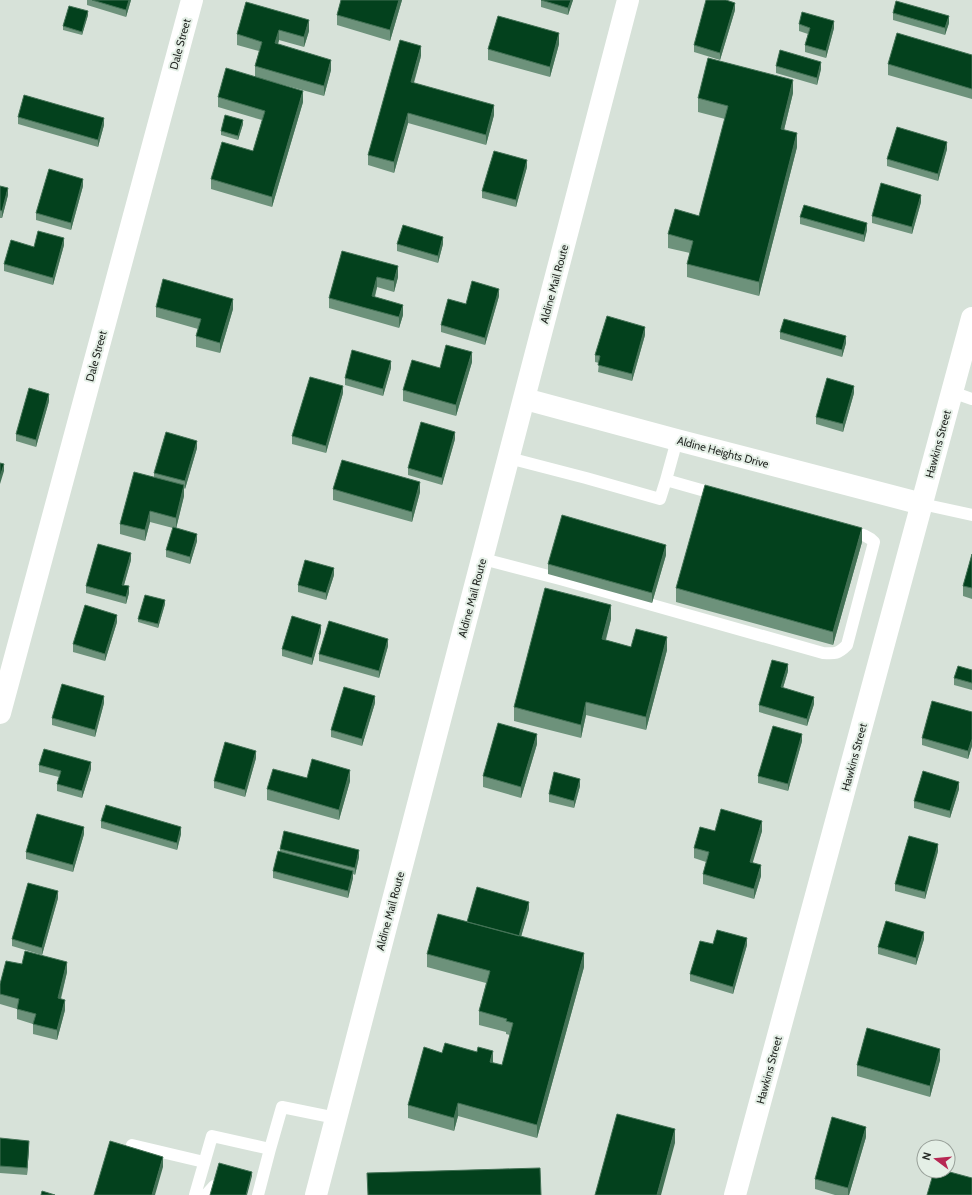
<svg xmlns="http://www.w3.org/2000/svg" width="972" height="1195" font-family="Cabin,sans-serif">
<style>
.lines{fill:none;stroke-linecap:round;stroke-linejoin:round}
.lane{stroke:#fff;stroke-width:12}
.street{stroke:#fff;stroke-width:22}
.secondary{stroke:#fff;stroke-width:22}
.wall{fill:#6d927b}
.shaded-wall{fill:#437155}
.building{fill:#03411d;stroke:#437155}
.labels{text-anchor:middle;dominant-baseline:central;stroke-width:4;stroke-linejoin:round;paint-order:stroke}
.street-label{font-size:11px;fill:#252925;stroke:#e4efe6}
</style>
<rect width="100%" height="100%" fill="#d7e2d9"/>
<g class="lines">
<!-- lane -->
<path class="lane" d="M952,392L972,399
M677,440L666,480L719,495
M509,458L586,478L660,499L666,480
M922,504L972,515
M483,559L560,579L823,653C835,654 838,654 847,645L873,546L874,542C867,534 856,533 847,530
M132,1145L204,1162
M195,1195L212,1136L270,1149L282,1107L336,1118
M206,1195L214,1186
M258,1195L270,1149"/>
<!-- street -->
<path class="street" d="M525,399L677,440L922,504
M0,713L192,0"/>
<!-- secondary -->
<path class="secondary" d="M316,1195L628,0
M735,1195L972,318"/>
</g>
<!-- wall -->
<path class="wall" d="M87,0H131L126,17L87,5Z
M341,0H402L390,41L337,25V15Z
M541,0H573L568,15L541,7Z
M246,2L309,31L304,47L279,40L278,44L331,70L324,96L255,77V66L259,51L237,45V34Z
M735,10L720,60L694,52V45Z
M893,13L949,23L945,35L893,20Z
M88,15L82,35L63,30V26Z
M799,24L834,28L826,58L805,52V45L808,34L799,31Z
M559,44L550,77L488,60V49Z
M972,55V99L888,75V64Z
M421,56L414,83L494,115L486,145L408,123L394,173L368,165V155Z
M776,66L821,69L817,85L776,73Z
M793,93L784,130L797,147L759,296L687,277V264L690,253L668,248V234L699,216L725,119L698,112V98Z
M218,97L303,102L272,207L211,189V179L253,151L262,120L218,107Z
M18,117L104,125L98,147L18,124Z
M243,124L238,140L221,135V131Z
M947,149L938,181L887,166V159Z
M527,167L516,207L482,198V191Z
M0,186L8,195L2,218H0Z
M83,186L71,230L36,220V213Z
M921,202L912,234L872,223V216Z
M800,217L867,230L864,242L800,224Z
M397,244H443L438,263L397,251Z
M64,245L53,285L4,271V264L34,247Z
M342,251L398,277L394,292L377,287L375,297L403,315L399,328L329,308V298Z
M499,296L485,345L441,332V325L466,304Z
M156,307L233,309L220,353L196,347V336L198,329L156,317Z
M780,332L846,343L842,357L780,339Z
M645,335L632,381L598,372L599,363L595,362V355Z
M472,362L456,416L403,401V390L440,368Z
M391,368L383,396L345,385V378Z
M343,393L326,453L292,444V436Z
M854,393L843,432L816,424V417Z
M49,401L36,447L16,441V434Z
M455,439L442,485L408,475V468Z
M197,448L185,489L184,488V496L176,528L197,541L190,564L166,557V550L173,528L150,522L145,541L120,534V524L154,477V473Z
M333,489L420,492L412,522L333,500Z
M862,542L833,645L676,602V588Z
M972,554V599L963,596V586Z
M666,555L652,603L548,574V564Z
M131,560L124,585L129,593L126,604L86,593V586Z
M334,575L326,600L298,592V585Z
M165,604L158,628L138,622V619Z
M611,619L606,640L631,647L667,650L646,730L586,715L581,738L514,721V707Z
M117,622L105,661L73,652V644Z
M321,632L312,665L282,656V649Z
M388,646L379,678L319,661V654Z
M972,670V690L954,685V678Z
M788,671L783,688L814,704L807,726L759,712V705Z
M104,703L95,737L52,725V718Z
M375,703L362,746L331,737V730Z
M972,712V746L968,759L922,745V738Z
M802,741L788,791L758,783V776Z
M537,744L521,798L483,787V776Z
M256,758L245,797L214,788V781Z
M39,765L91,769L82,798L57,791V784L59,777L39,772Z
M307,778L350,781L339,820L267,800V789Z
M580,786L574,808L549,802V794Z
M959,789L950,818L914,808V801Z
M101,821L181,834L177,850L101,828Z
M715,831H762L752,863L761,876L754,899L703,884V874L706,862L694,858V848Z
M84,834L73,872L26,859V852Z
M280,849L359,857L355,875L353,874V878L348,898L273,878V871L280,851Z
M938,851L925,899L895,891V884Z
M58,898L42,955L12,946V939Z
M529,909L521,936L584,967L537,1138L458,1116L454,1131L408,1118V1105L442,1053L493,1063L502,1065L510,1035L506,1034V1032L479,1025V1011L486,983L427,967V954L467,922Z
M924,939L916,965L878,954V947Z
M713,944L747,945L733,994L690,981V974Z
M22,964L67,972L61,999L65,1010L57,1040L33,1034V1024L17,1019V1009L0,1004V984Z
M940,1060L930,1097L857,1076V1065Z
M866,1137L849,1195H835L815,1189V1179Z
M0,1138L29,1148L27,1175L0,1173Z"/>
<!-- shaded-wall -->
<path class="shaded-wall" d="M129,0H131L126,17V10Z
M399,0H402L390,41V30Z
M571,0H573L568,15V8Z
M735,3V10L720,60V53Z
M88,11V15L82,35V32Z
M949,16V23L945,35V28Z
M309,20V31L304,47V37Z
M834,21V28L826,58V51Z
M279,30V40L275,54V43Z
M559,33V44L550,77V67Z
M421,46V56L411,92V82Z
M331,60V70L324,96V86Z
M821,62V69L817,85V78Z
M793,80V93L781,142V129Z
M303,91V102L272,207V197Z
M494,105V115L486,145V135Z
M408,113V123L394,173V162Z
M104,118V125L98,147V140Z
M243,120V124L238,140V136Z
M797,133V147L759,296V282Z
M947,142V149L938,181V174Z
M527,160V167L516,207V200Z
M83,179V186L71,230V223Z
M8,188V195L2,218V211Z
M921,195V202L912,234V227Z
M867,223V230L864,242V235Z
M443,237V244L438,263V256Z
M64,238V245L53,285V278Z
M398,266V277L394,292V281Z
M377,277V287L372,306V296Z
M499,289V296L485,345V338Z
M233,299V309L220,353V343Z
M403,305V315L399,328V317Z
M645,327V335L632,381V374Z
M846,336V343L842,357V350Z
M472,352V362L456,416V405Z
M391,361V368L383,396V389Z
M343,386V393L326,453V446Z
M854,386V393L843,432V424Z
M49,394V401L36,447V440Z
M455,432V439L442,485V478Z
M197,441V448L185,489V481Z
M4,464V471L0,484V477Z
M420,482V492L412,522V512Z
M184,485V496L176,529V518Z
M150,511V522L145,541V530Z
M862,528V542L833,645V632Z
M197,534V541L190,564V557Z
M666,545V555L652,603V593Z
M131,553V560L122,592V585Z
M334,568V575L326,600V593Z
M129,586V593L126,604V597Z
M165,600V604L158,628V624Z
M611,605V619L602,653V639Z
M117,615V622L105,661V654Z
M321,625V632L312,665V658Z
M667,637V650L646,730V717Z
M388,639V646L379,678V671Z
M788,664V671L781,694V687Z
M104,696V703L95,737V730Z
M375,696V703L362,746V739Z
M814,697V704L807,726V719Z
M586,702V715L581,738V725Z
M537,734V744L521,798V787Z
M802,734V741L788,791V784Z
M972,739V746L968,759V751Z
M256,751V758L245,797V790Z
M91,762V769L82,798V791Z
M350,770V781L339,820V810Z
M580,779V786L574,808V801Z
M959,782V789L950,818V811Z
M762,821V831L750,872V862Z
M84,827V834L73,872V865Z
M181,827V834L177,850V843Z
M938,844V851L925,899V892Z
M359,850V857L355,875V868Z
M761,865V876L754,899V889Z
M353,871V878L348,898V891Z
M58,891V898L42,955V948Z
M529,902V909L519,944V937Z
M924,932V939L916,965V958Z
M747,938V945L733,994V987Z
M584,953V967L537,1138V1125Z
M67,962V972L58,1009V998Z
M65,1000V1010L57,1040V1030Z
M940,1049V1060L930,1097V1086Z
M493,1051V1065L490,1062Z
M458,1103V1116L454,1131V1118Z
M866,1127V1137L849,1195H848V1188Z
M675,1129V1143L661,1195H657Z
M29,1141V1148L27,1175V1168Z
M163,1157V1167L155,1195H152Z
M252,1172V1176L247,1195H246Z"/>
<!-- building -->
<path class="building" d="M92,0H129L126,10Z
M341,0H399L390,30L337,15Z
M541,0H571L568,8Z
M706,0H726L735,3L720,53L694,45Z
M896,1L949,16L945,28L893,13Z
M246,2L309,20L304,37L279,30L275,43L331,60L324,86L255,66L262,42L237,34Z
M69,6L88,11L82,32L63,26Z
M802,12L834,21L826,51L805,45L810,28L799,24Z
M498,16L559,33L550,67L488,49Z
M897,33L972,55V89L888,64Z
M400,40L421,46L411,82L494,105L486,135L408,113L394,162L368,155Z
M780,50L821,62L817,78L776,66Z
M708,58L793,80L781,129L797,133L759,282L687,264L693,241L668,234L675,209L699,216L728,106L698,98Z
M226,68L303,91L272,197L211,179L222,142L253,151L265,111L218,97Z
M24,95L104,118L98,140L18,117Z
M225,115L243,120L238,136L221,131Z
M897,127L947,142L938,174L887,159Z
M494,151L527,160L516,200L482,191Z
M49,169L83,179L71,223L36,213Z
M881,183L921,195L912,227L872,216Z
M0,186L8,188L2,211L0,210Z
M804,205L867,223L864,235L800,217Z
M403,225L443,237L438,256L397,244Z
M38,231L64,238L53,278L4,264L11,240L34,247Z
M342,251L398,266L394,281L377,277L372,296L403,305L399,317L329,298Z
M163,279L233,299L220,343L196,336L201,319L156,307Z
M472,281L499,289L485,338L441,325L448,299L466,304Z
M607,316L645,327L632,374L598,365L600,356L595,355Z
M784,319L846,336L842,350L780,332Z
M446,345L472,352L456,405L403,390L412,360L440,368Z
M352,350L391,361L383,389L345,378Z
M310,377L343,386L326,446L292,436Z
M827,378L854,386L843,424L816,417Z
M29,388L49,394L36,440L16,434Z
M421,422L455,432L442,478L408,468Z
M166,432L197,441L185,481L154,473Z
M342,460L420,482L412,512L333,489Z
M0,463L4,464L0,477Z
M134,472L184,485L176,518L150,511L145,530L120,524Z
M705,485L862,528L833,632L676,588Z
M562,515L666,545L652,593L548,564Z
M173,527L197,534L190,557L166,550Z
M98,544L131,553L122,585L129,586L126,597L86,586Z
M972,554V588L963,586Z
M305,560L334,568L326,593L298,585Z
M545,588L611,605L602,639L631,647L636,629L667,637L646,717L586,702L581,725L514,707Z
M145,595L165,600L158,624L138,619Z
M85,605L117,615L105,654L73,644Z
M292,616L321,625L312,658L282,649Z
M329,621L388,639L379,671L319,654Z
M772,660L788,664L781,687L814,697L807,719L759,705Z
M958,666L972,670V683L954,678Z
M62,684L104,696L95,730L52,718Z
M344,687L375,696L362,739L331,730Z
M932,701L972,712V739L968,751L922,738Z
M498,723L537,734L521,787L483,776Z
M773,726L802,734L788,784L758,776Z
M225,742L256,751L245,790L214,781Z
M44,749L91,762L82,791L57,784L61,771L39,765Z
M312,759L350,770L339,810L267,789L273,769L307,778Z
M923,771L959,782L950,811L914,801Z
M554,772L580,779L574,801L549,794Z
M106,805L181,827L177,843L101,821Z
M721,809L762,821L750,862L761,865L754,889L703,874L709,852L694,848L700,827L715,831Z
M37,814L84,827L73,865L26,852Z
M284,831L359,850L355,868L280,849Z
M909,836L938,844L925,892L895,884Z
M278,851L353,871L348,891L273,871Z
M28,883L58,891L42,948L12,939Z
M477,887L529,902L519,936L467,922Z
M438,914L584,953L537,1125L458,1103L454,1118L408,1105L424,1047L442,1053L445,1043L477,1052L478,1047L493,1051L490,1062L502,1065L513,1023L506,1021L507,1019L479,1011L490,971L427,954Z
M886,921L924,932L916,958L878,947Z
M717,930L747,938L733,987L690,974L700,941L713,944Z
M25,951L67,962L58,998L65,1000L57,1030L33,1024L36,1014L17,1009L19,999L0,994V984L6,961L22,964Z
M867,1028L940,1049L930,1086L857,1065Z
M617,1114L675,1129L657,1195H595Z
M832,1117L866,1127L848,1188L815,1179Z
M0,1138L29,1141L27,1168L0,1166Z
M110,1141L163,1157L152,1195H94Z
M219,1163L252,1172L246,1195H210Z
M540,1168L541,1195H368L367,1173Z
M934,1171H946L972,1178V1195H927Z
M42,1191L55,1195H41Z"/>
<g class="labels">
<!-- street labels -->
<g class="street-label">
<text transform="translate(180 44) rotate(-75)">Dale Street</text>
<text transform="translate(554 284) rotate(-75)">Aldine Mail Route</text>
<text transform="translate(96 356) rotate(-75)">Dale Street</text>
<text transform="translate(938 444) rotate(-75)">Hawkins Street</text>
<text transform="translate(723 452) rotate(15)">Aldine Heights Drive</text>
<text transform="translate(472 598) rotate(-75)">Aldine Mail Route</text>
<text transform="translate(854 757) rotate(-75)">Hawkins Street</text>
<text transform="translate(390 911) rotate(-75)">Aldine Mail Route</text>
<text transform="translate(769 1070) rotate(-75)">Hawkins Street</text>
</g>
</g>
<!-- north arrow -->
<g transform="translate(936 1159) rotate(286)"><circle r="19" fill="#e4efe6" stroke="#98a099"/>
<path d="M0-3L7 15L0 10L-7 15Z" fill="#b72753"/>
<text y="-6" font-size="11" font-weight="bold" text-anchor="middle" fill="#252925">N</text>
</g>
</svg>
